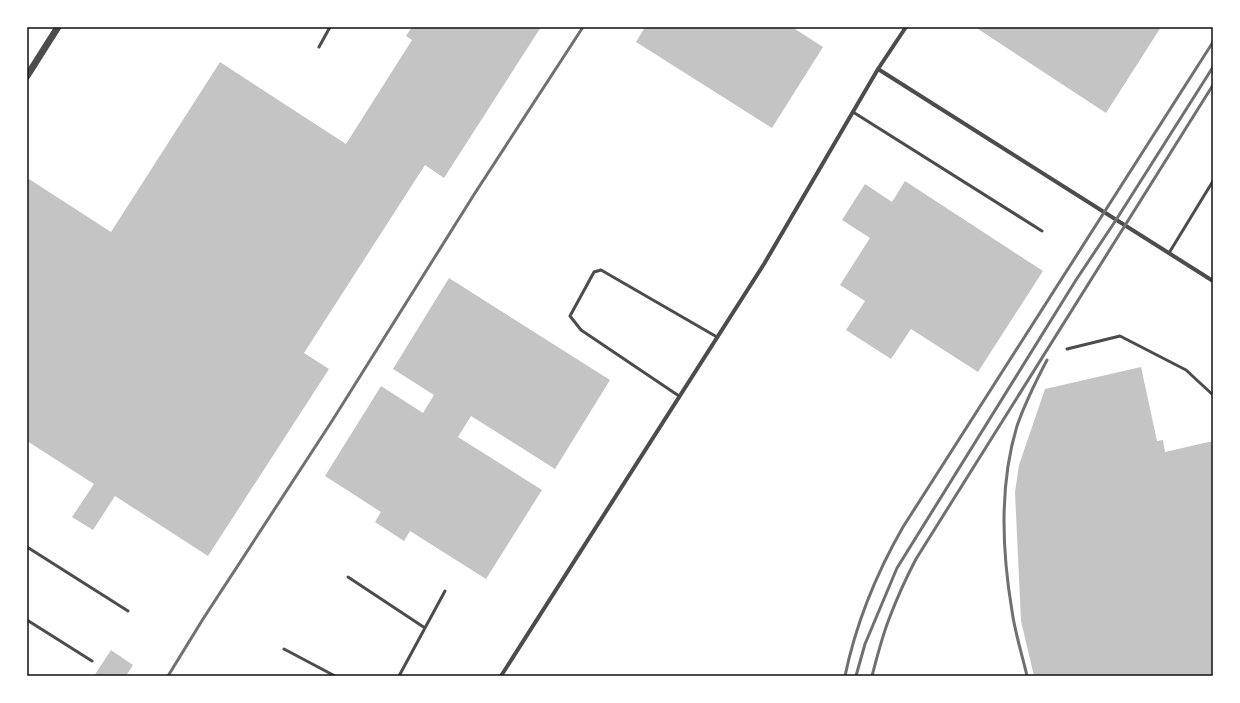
<svg xmlns="http://www.w3.org/2000/svg" width="1240" height="703" font-family="Karla,sans-serif">
<style>
.building{fill:#c4c4c4}
.lines{fill:none;stroke-linecap:round;stroke-linejoin:round}
.service{stroke:#4c4c4c;stroke-width:3}
.minor{stroke:#4c4c4c;stroke-width:4}
.tertiary{stroke:#4c4c4c;stroke-width:7}
.rail{stroke:#707070;stroke-width:3}
.neatline{fill:none;stroke:#111;stroke-width:1.5}
</style>
<rect width="100%" height="100%" fill="#fff"/>
<!-- building -->
<path class="building" d="M412,27H541L444,178L425,165L304,353L329,369L208,556L115,496L93,530L72,517L94,484L27,441V183L29,179L111,232L220,62L346,144L412,40L406,36Z
M645,27H792L823,47L772,128L636,42Z
M975,27H1161L1106,113Z
M905,181L1043,271L978,372L911,329L891,359L846,330L865,301L840,285L870,238L842,220L865,184L892,202Z
M449,278L610,380L555,469L471,416L458,437L542,490L486,579L410,531L404,541L375,522L381,512L325,476L381,386L423,413L434,395L393,369Z
M1141,367L1157,441L1163,440L1165,452L1213,441V676H1034L1021,621L1015,492L1019,465L1045,389Z
M111,650L133,665L126,676H94Z"/>
<g class="lines">
<!-- service -->
<path class="service" d="M319,47L330,27
M853,112L1042,231
M1169,253L1213,181
M1067,349L1120,336L1186,370L1213,395
M679,396L581,330L570,316L594,272L601,270L717,337
M27,547L128,611
M348,577L425,628
M27,620L92,661
M284,649L335,676
M399,676L445,591"/>
<!-- minor -->
<path class="minor" d="M878,69L1213,281
M501,676L764,264L878,69L906,27"/>
<!-- tertiary -->
<path class="tertiary" d="M27,76L58,27"/>
<!-- rail -->
<path class="rail" d="M168,676L203,619L332,421L475,193L583,27
M845,676C856,623 876,574 903,527L1213,42
M856,676L865,644L897,568L1076,280L1116,220L1213,67
M872,676C877,657 882,637 889,619C897,598 906,578 916,559L1213,85
M1027,676C1022,654 1015,633 1012,611C1002,551 999,485 1017,426C1025,403 1036,381 1047,360"/>
</g>
<!-- border -->
<rect width="1240" height="703" fill="none" stroke="#ffffff" stroke-width="56"/>
<rect x="28" y="28" width="1184" height="647" class="neatline"/>
</svg>
